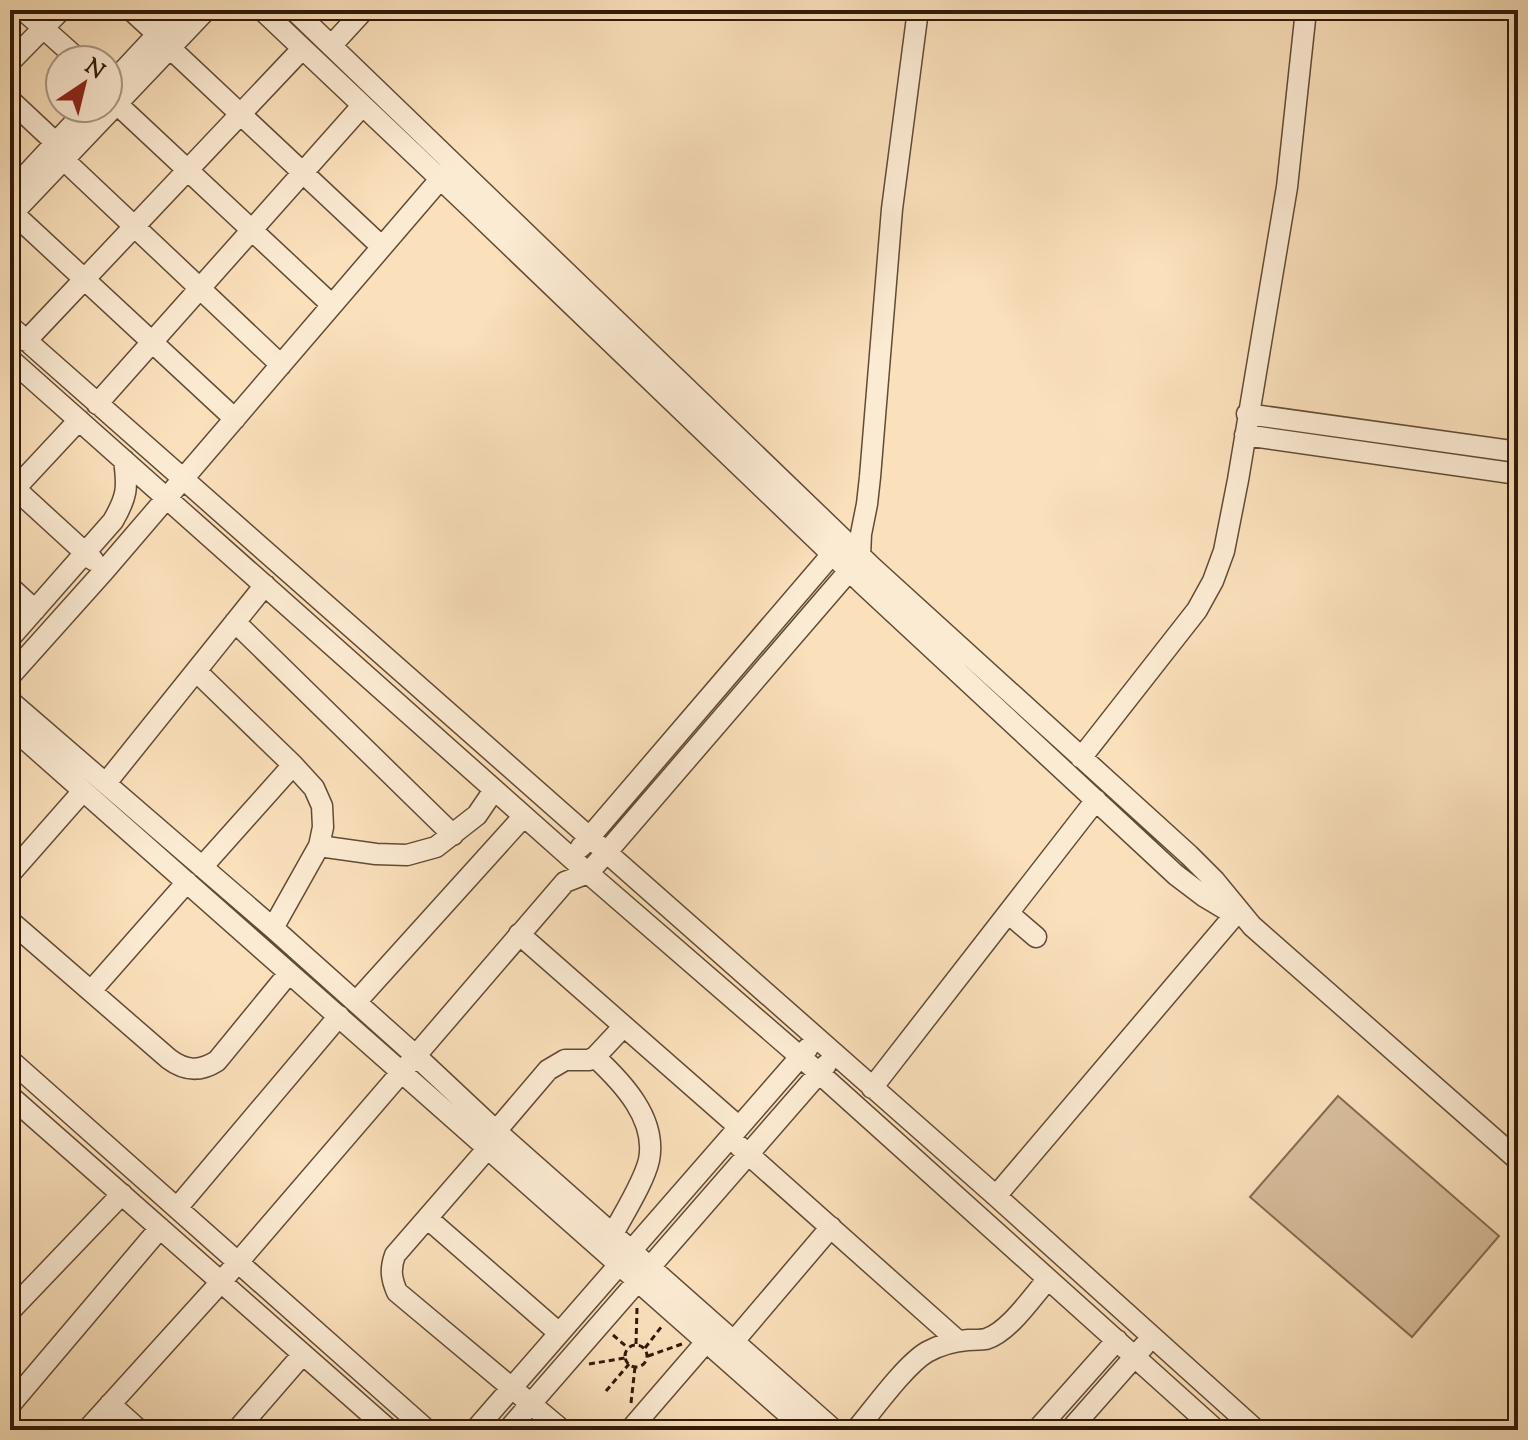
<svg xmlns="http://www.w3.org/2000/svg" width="1528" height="1440" font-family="'Sorts Mill Goudy',serif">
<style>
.green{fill:#d8be9d;stroke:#846c52;stroke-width:2}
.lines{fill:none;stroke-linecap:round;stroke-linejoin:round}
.minor-casing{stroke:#624b35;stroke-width:23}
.path{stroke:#301908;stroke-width:3;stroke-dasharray:6 4;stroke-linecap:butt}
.minor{stroke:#fcebd3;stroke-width:20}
</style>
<rect width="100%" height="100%" fill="#fae0bb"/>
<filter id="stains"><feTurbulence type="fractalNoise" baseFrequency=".0025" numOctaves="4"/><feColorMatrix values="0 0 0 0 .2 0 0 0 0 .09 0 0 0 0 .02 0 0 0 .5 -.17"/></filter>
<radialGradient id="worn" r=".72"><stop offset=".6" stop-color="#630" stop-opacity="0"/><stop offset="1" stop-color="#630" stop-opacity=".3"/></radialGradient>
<!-- green -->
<path class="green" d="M1338,1096L1499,1236L1412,1337L1250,1197Z"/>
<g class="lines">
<!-- minor casing -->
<g class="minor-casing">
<path id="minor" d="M23,10L79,60
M131,10L157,34
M262,10L470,207L865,586L1176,875L1205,897L1235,915
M294,10L873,568L1189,855L1215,881L1252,926L1518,1160
M331,46L364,10
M170,48L382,247
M10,62L61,10
M108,87L180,10
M10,100L56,143
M117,104L332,305
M64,160L281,365
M10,192L88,108
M13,213L235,419
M10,216L206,10
M10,326L996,1196L1256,1430
M26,341L302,49
M10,359L588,873L819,1073L1216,1430
M97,404L362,106
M1247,414L1518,452
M1245,435L1518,474
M10,484L93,560
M10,494L79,420
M10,587L35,610
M235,622L453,835
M10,638L113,521C127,497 128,488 124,460
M196,671L293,765L314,788L322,806L323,827L319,846L273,928
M10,676L104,571L448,170
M10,701L273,928L415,1055L496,1131L834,1430
M10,726L806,1430
M1081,758L1197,610L1213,581L1224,551L1238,480L1287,187L1306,10
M106,783L265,585
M319,846L376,854L407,855L436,847L477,815L494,790
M581,847L839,546
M202,867L293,765
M10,874L83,791
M1008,913L1036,937
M10,921L169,1059C185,1071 200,1072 217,1061L289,973
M519,934L739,1127
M91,991L187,882
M356,1002L524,816
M595,1057C623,1083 657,1119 649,1160C644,1182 624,1213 613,1234
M10,1060L427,1430
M872,1088L1096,800
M10,1096L389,1430
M496,1131L548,1070L565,1060H589L595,1057L624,1026
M739,1146L958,1341
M488,1148L395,1255C390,1269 391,1278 397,1292L562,1430
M996,1196L1239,910
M177,1208L339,1016
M427,1218L559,1333
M10,1311L122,1194
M734,1341L831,1227
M110,1404L139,1430
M10,1405L160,1228
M87,1430L221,1282L565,882L588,873L606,853L849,571L860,556L861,534L867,504L870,477L892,209L918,10
M237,1430L303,1354
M475,1430L808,1048
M508,1430L826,1065
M630,1430L706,1342
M856,1430C873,1410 905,1365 927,1352C940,1345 953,1341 968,1340C974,1340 980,1340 986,1339C1009,1332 1032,1297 1048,1279
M1037,1430L1117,1340
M1070,1430L1144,1346"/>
</g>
<!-- path -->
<path class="path" d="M613,1335L628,1348
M636,1344L637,1308
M625 1356a11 11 0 1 1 22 0a11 11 0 1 1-22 0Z
M645,1348L662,1326
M648,1356L682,1344
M589,1364L625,1358
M606,1391L629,1364
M631,1403L635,1367"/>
<!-- minor -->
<use href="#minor" class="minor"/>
</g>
<!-- margin -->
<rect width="1528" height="1440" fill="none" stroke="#fae0bb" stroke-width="40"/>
<rect x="12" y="12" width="1504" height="1416" fill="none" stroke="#301908" stroke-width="4"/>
<rect x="20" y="20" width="1488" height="1400" fill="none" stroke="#301908" stroke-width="2"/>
<!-- north arrow -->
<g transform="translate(84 84) rotate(35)"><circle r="38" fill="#fcebd3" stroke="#aa9782" stroke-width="2"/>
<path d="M0-6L14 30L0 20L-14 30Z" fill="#8f2418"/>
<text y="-12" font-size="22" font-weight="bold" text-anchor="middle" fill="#301908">N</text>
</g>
<rect width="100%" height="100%" filter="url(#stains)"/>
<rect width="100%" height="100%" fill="url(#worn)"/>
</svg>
